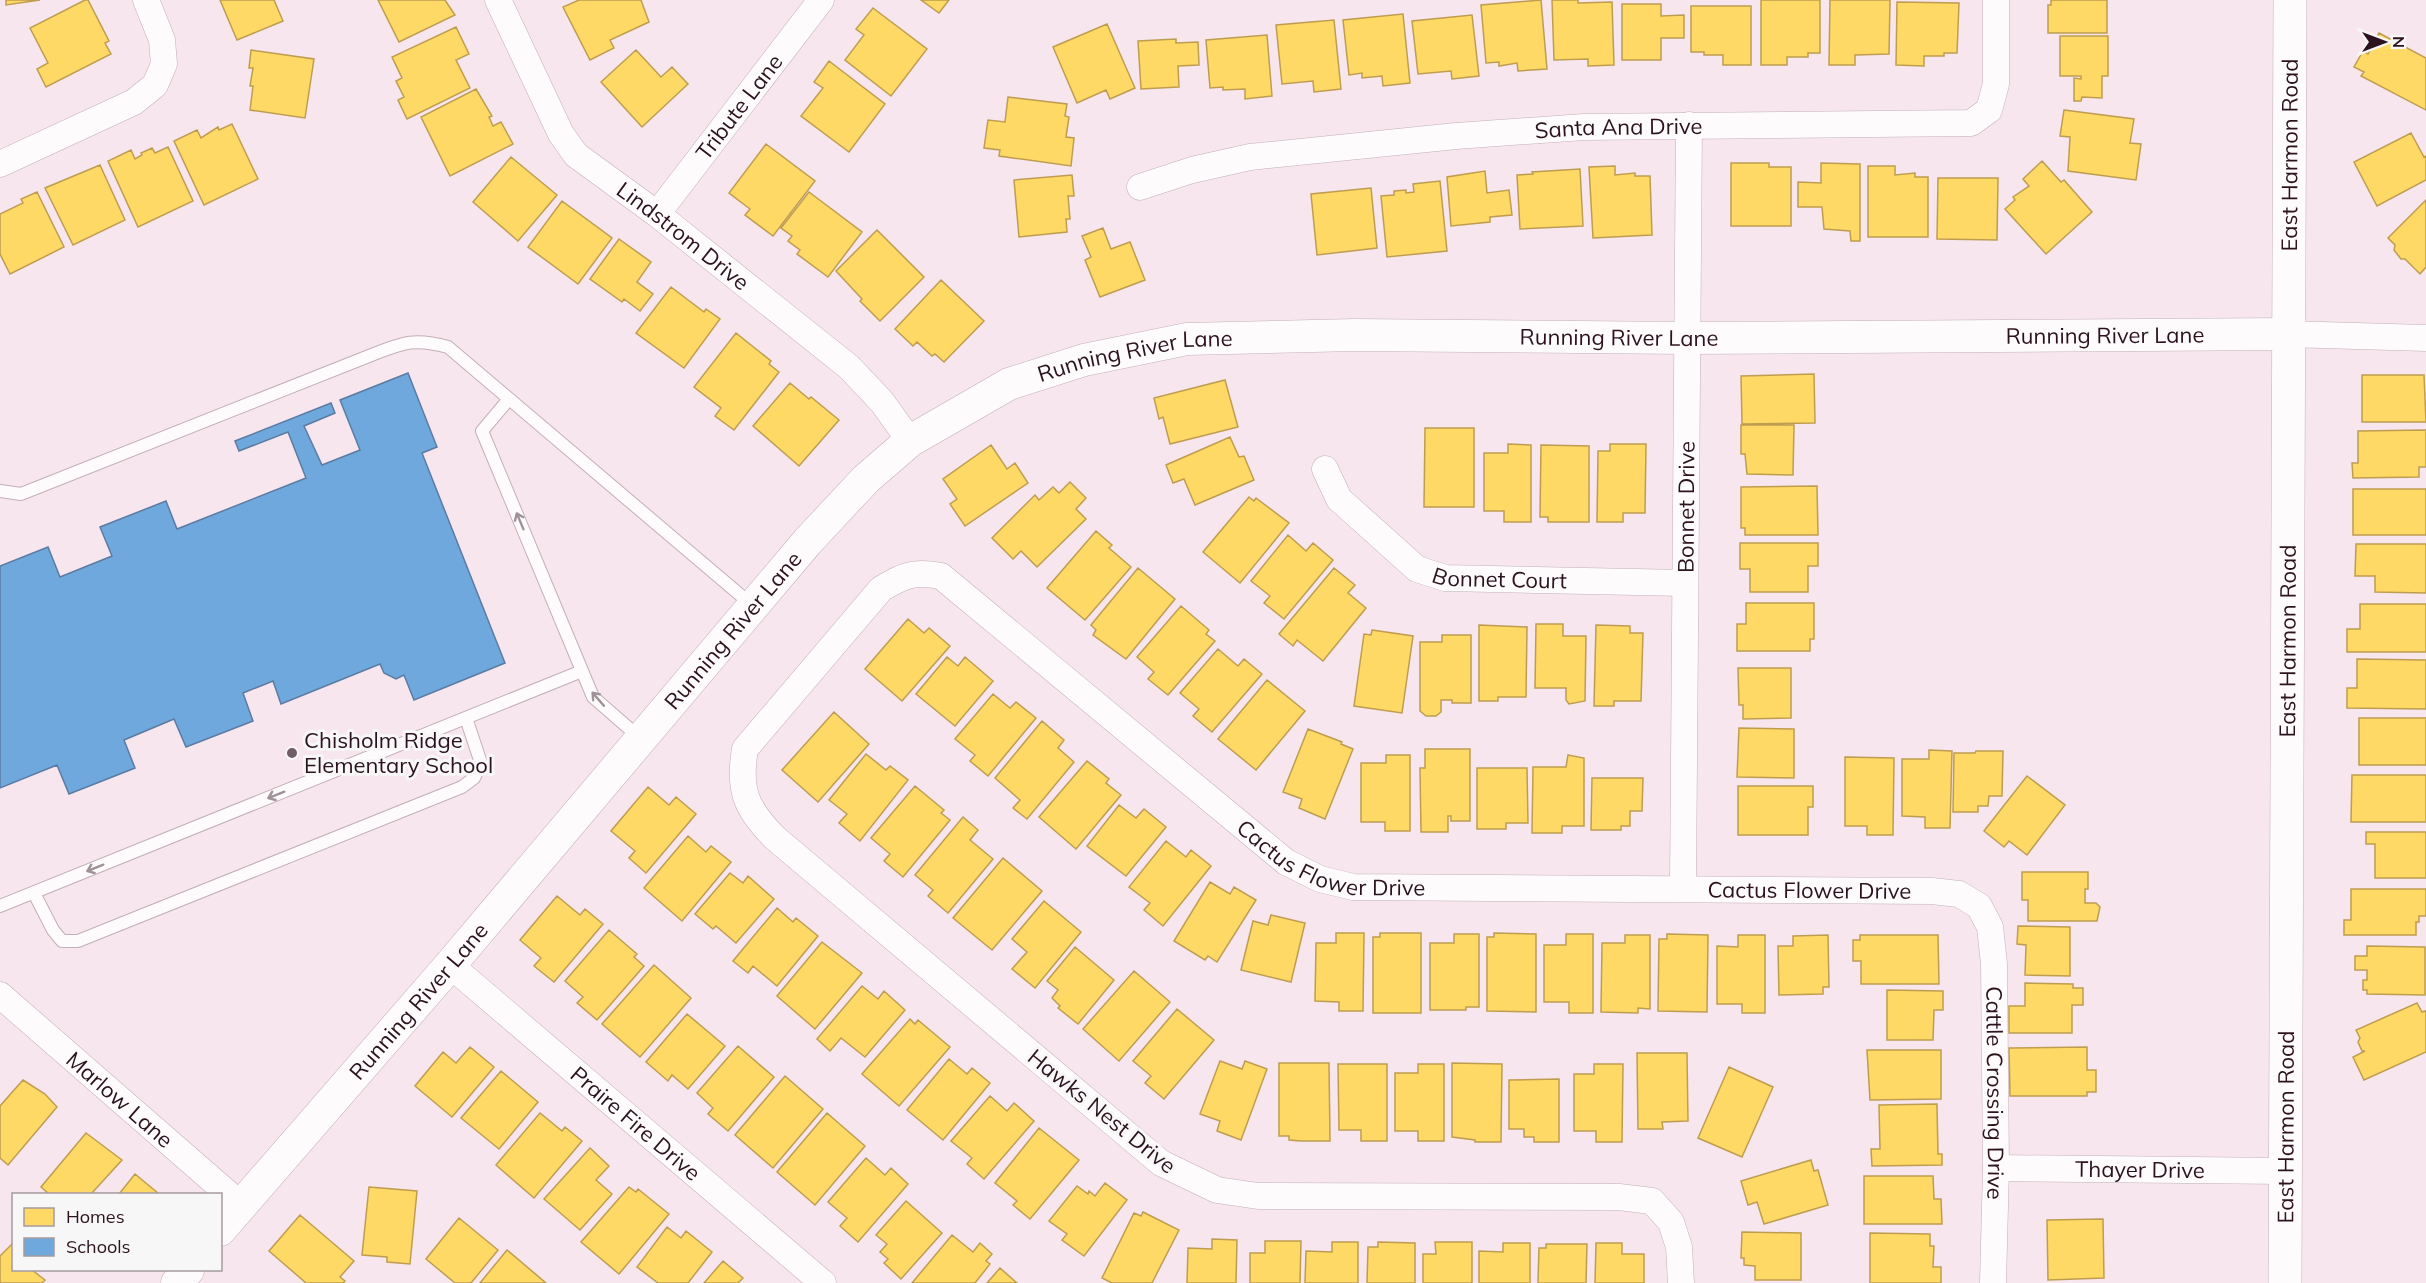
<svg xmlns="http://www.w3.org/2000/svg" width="2426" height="1283" font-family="Mulish,sans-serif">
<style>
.homes{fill:#ffd966;stroke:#bf9d50;stroke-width:1.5}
.schools{fill:#6fa8dc;stroke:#5b7ba3;stroke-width:1.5}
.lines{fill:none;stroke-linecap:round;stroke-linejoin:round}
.service-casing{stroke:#c3afb9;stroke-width:14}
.minor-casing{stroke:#c3afb9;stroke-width:27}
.tertiary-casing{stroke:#c3afb9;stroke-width:33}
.secondary-casing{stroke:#c3afb9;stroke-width:34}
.service{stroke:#fefbfc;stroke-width:12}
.minor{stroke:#fefbfc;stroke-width:26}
.tertiary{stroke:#fefbfc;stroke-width:32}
.secondary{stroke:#fefbfc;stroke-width:33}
.oneway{stroke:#9f9298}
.poi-dot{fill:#725c67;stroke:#f7f7f7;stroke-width:2}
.labels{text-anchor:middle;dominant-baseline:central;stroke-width:6;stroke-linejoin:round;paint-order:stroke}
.street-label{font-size:22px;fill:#2b121e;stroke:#f7f7f7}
.poi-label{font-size:22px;fill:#2b121e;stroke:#f7f7f7;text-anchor:start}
</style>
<rect width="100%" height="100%" fill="#f7e6ee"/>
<!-- homes -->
<path class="homes" d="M6,0H40L6,5Z
M85,0H88L109,41L105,43L111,54L46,87L37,69L48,63L30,28Z
M220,0H274L283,21L237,40Z
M378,0H445L455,15L399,42Z
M579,0H641L649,22L610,40L614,48L590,60L563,7Z
M921,0H949L939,13Z
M1541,0L1547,69L1518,71L1517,63L1499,66V62L1486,63L1481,5Z
M1552,0H1578V3L1612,2L1614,65L1588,66V59L1554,60Z
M1761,0H1820V53H1808V57H1787V65H1761Z
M1830,0H1890L1889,54L1855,55V65H1829Z
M2051,0H2107V33H2048V5H2051Z
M1897,2L1959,3L1957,53H1944V56H1924V66L1896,65Z
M1622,4H1661V16L1684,15V38H1661V60H1622Z
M1691,6H1751V65H1723V55H1704V52H1691Z
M873,8L927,49L891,96L845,60L864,35L856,29Z
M1403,14L1410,83L1383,86L1382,76L1362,78V73L1349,75L1343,20Z
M1472,15L1479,76L1452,79L1451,71L1418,74L1412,21Z
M1334,20L1341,89L1314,92L1313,81L1282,84L1276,25Z
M1107,24L1135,88L1110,99L1106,90L1077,103L1053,47Z
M456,27L469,54L456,60L470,88L407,119L398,100L404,97L396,81L402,78L392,57Z
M2379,33L2426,58V110L2361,76L2364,72L2354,67L2363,51L2368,54Z
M1267,35L1272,96L1245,99V89L1223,90V87L1210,88L1206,40Z
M2060,36H2108V76H2102V98L2082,97L2081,101H2074V78L2081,79V76H2060Z
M1176,39V43L1198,42L1199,65L1178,66L1179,87L1141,89L1138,41Z
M251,50L314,59L305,118L250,110L253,86H250L253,68H249Z
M636,50L661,77L672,67L688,84L642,127L601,82Z
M829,61L885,104L849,152L801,116L823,88L814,82Z
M476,89L492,116L489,117L493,126L501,122L513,144L450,176L421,117Z
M1008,97L1067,104L1065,116L1069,117L1066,137L1074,138L1071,166L999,156L1000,150L984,148L988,120L1005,122Z
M2064,110L2134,119L2130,143L2141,144L2136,180L2068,171L2070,137L2060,136Z
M232,124L258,179L204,205L174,141L197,130L201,138L218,127L219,130Z
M2411,133L2424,157L2426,156V180L2377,206L2354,162Z
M766,144L815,181L773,236L745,215L750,209L729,193Z
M168,147L193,201L138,227L108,161L131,150L135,159L142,155L141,153L152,148L155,153Z
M511,157L557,195L518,241L473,202Z
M2042,161L2061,182L2064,180L2092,212L2046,254L2005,209L2015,200L2013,197L2029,186L2023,179Z
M1731,163H1769V167H1791V226H1731Z
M1821,163L1860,164V241H1851L1850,231L1824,229L1822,207H1798V182L1821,183Z
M100,165L125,220L73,245L45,188Z
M1615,166V175L1635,173V176H1650L1652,235L1593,238L1589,167Z
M1868,166H1895V175L1915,173V177H1928V237H1868Z
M1580,169L1583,226L1520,229L1517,175L1533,174L1532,172Z
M1485,171L1487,193L1509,190L1512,215L1490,217V222L1451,226L1447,177Z
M1072,175L1074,196H1068L1070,219H1066L1067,232L1019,237L1014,180Z
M1938,178H1998L1997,240L1937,239Z
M1440,181L1447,251L1387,257L1381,196L1394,195V191L1406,190V193L1414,192L1413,184Z
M1371,188L1377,248L1317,255L1311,194Z
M37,192L64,247L10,274L0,254V214L23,203L21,199Z
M809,192L862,232L828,277L797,254L800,250L788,241L792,236L781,228Z
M2426,200V267L2420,274L2405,259H2401L2394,250L2395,245L2388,238Z
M562,201L612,238L578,284L528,247Z
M1103,228L1111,249L1130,242L1145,280L1100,297L1085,260L1091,257L1082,236Z
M877,230L924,277L880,321L860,301L862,299L836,271Z
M619,239L651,262L637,282L653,294L640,311L624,299L622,302L590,279Z
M941,280L984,321L944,362L935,354L932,356L917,342L913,346L895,329Z
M671,287L704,312L706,309L720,319L684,368L636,333Z
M736,333L771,361L769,364L779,372L734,430L715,416L721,408L694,387Z
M1814,374L1815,423L1742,424L1741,376Z
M2362,375H2424L2426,422H2362Z
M1225,380L1238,427L1170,444L1163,417L1159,419L1154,398Z
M790,383L809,399L811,397L839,420L799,466L753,426Z
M1741,425H1794L1793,475L1747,474L1745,454H1741Z
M1425,428H1474V507H1424Z
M2426,430V467H2419V477L2353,478L2352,463H2358V431Z
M1230,437L1239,457L1244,456L1254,480L1195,505L1184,479L1173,483L1166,465Z
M1508,444L1531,445V522H1504V511H1484V453H1508Z
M1610,444H1646L1645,513H1623V522H1597L1598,451H1610Z
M991,445L1007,469L1015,463L1028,483L965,526L950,504L957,499L943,479Z
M1541,445L1589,446V522H1548V517H1540Z
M1070,482L1086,498L1076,509L1086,519L1037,567L1021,551L1013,559L992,538L1035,495L1039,500L1053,487L1059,493Z
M1817,486L1818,535H1745V528H1741V487Z
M2353,489H2426V535H2353Z
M1249,497L1254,501L1256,498L1289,523L1240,583L1203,552Z
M1096,531L1112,545L1109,548L1131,567L1085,620L1047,588Z
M1288,535L1306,551L1313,543L1333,560L1284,619L1264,603L1270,596L1251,581Z
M1740,543H1818V566H1808V592H1750V569H1740Z
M2356,544H2426V593L2375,592V576H2355Z
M1138,568L1175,599L1126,659L1093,635L1096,630L1091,625Z
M1334,568L1355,585L1348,593L1366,608L1323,661L1297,640L1293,646L1279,634Z
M1746,603H1814V639H1810V651H1737V624H1746Z
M2360,604H2426V652H2347V629H2360Z
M1181,606L1209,630L1206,634L1215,641L1168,695L1148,679L1154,672L1137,657Z
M908,619L924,633L929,628L950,646L902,701L865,669Z
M1536,624H1563V636H1586L1585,701L1569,704L1566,700V688H1535Z
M1479,625L1527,627L1526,697H1498V701H1479Z
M1596,625L1630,626V633H1643L1641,701H1614V706H1594Z
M1372,630L1413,636L1402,713L1354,706L1364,634L1371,635Z
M1442,635H1471V703H1452V700H1441V712L1436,716H1426L1420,711V642H1442Z
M1218,649L1238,666L1244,659L1262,674L1212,732L1193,716L1199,709L1180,693Z
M947,657L958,666L965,657L993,681L955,726L916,694Z
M2357,659L2426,660V709L2347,708V688H2357Z
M1738,668H1791V718L1743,719V705H1739Z
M1267,680L1305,711L1256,770L1218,739Z
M993,694L1010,708L1016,702L1036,718L988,776L970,761L975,755L955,739Z
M834,712L869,744L818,802L782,770Z
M2359,718H2426V765H2359Z
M1042,721L1064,740L1058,748L1074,762L1027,819L1013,808L1020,800L995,778Z
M1739,728L1794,729V778L1737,777Z
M1308,729L1342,742L1341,744L1353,749L1325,819L1299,808L1302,799L1283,792Z
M1425,749H1470V821H1451V816H1448V832H1421L1420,768H1425Z
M1929,750L1952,751L1950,828H1925V817L1902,816V759H1929Z
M1976,751H2003L2002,796H1989L1988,806H1978V812H1953L1954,753H1975Z
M866,754L886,770L890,766L908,780L860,841L839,823L847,814L829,800Z
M1386,755H1410V831H1385V822H1361V763H1386Z
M1568,755L1584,758V826H1562V833H1532L1533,767H1566Z
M1845,757L1894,758L1893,835H1867V826H1845Z
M1087,761L1109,779L1106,783L1121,795L1076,849L1039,817Z
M1477,768H1527L1528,823H1506V829H1477Z
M2352,775H2426V822H2351Z
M2027,776L2065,805L2027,855L2009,841L2004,847L1984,831Z
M1592,778H1643L1642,811H1630V826H1621V830H1591Z
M915,786L944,810L941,813L950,820L903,877L884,861L890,854L871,838Z
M1738,786H1813V807H1808V835H1738Z
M648,787L669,805L676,797L696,814L646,873L629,858L635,851L611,831Z
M1119,805L1136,818L1144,809L1166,827L1126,876L1087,846Z
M963,817L978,830L970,840L993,859L948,913L928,896L933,890L915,875Z
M2366,832H2426V878H2375V844H2366Z
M688,836L706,852L711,846L731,862L682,921L644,888Z
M1166,841L1186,857L1191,850L1211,866L1163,926L1144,910L1150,903L1129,887Z
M1003,858L1042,891L992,950L953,918Z
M2022,872H2088V889H2085V903H2096L2100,907L2097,921H2028V900H2022Z
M730,873L743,883L748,876L774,899L736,943L716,926L713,929L695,914Z
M1210,882L1230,894L1234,887L1256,900L1217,962L1208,956L1205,960L1174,941Z
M2351,889H2426V916H2419V922H2416V935H2344V920H2351Z
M557,896L580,915L585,909L603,924L554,982L534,966L541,958L520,940Z
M1044,901L1081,932L1035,988L1012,969L1027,952L1012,939Z
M777,908L793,922L796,918L818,936L777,986L753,966L748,973L733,961Z
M1271,915L1305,923L1291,982L1241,970L1253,921L1268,925Z
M2018,926L2070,927V976L2025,975L2026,945L2017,944Z
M609,930L637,954L634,957L644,966L597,1020L577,1003L583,997L565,981Z
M1336,933H1364L1363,1011H1339V1002L1315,1001L1316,943H1336Z
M1380,933H1421V1013H1373V937H1380Z
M1494,933L1536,934V1012L1487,1011V937H1494Z
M1454,934H1479V1007H1466V1010H1430V943H1454Z
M1566,934H1593V1013H1569V1002H1544V945H1566Z
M1667,934L1708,935L1707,1012L1658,1011L1659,939H1667Z
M1625,935H1650V1009L1638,1008V1013L1601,1012L1602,943H1625Z
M1738,935H1765V1013H1742V1004H1717V946L1738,947Z
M1828,935L1829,987H1823V994L1779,995L1778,946H1793V936Z
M1860,935H1938L1939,984H1861V961H1853V940H1860Z
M822,942L862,973L815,1029L777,996Z
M2367,946L2425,947V995L2367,994V990H2363V980H2367V970H2355V956H2367Z
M1075,947L1114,980L1078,1024L1058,1008L1060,1006L1052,998L1058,990L1047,981Z
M654,965L691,998L640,1057L602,1024Z
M1134,971L1170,1002L1119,1061L1083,1029Z
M2025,983L2073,984V988H2083V1005H2072V1033H2009V1006H2025Z
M862,986L878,999L884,991L905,1010L865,1057L841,1038L830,1051L817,1039Z
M1887,990L1943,991V1010H1934L1933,1040H1887Z
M2417,1003L2422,1012L2425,1011L2426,1013V1052L2364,1080L2353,1057L2365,1051H2362L2358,1042L2360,1038L2356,1030Z
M1177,1009L1214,1040L1164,1099L1145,1083L1151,1076L1133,1061Z
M687,1014L725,1046L688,1089L672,1075L668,1081L646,1062Z
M910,1019L915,1024L918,1020L950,1047L899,1106L862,1074Z
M738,1046L774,1077L728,1131L708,1114L713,1108L697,1093Z
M470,1047L494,1067L452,1117L415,1086L443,1052L456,1063Z
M2087,1047V1070H2096V1092H2087V1096H2010L2009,1048Z
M1867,1050H1941V1099L1870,1100Z
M1637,1053H1687L1688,1121L1662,1122L1663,1129H1638Z
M949,1059L967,1074L972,1068L990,1083L943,1140L907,1110Z
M1220,1061L1242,1069L1245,1061L1267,1069L1241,1140L1217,1131L1220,1121L1200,1114Z
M1279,1063H1329L1330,1141H1301L1289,1140V1136H1279Z
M1452,1063L1502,1064L1501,1142H1475V1140L1452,1137Z
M1338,1064H1387V1141H1361V1130H1339Z
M1418,1064H1444V1141H1418V1131H1395V1073H1418Z
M1594,1064H1623L1622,1142H1596V1131H1574V1074H1594Z
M1729,1067L1773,1087L1742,1157L1698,1138Z
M501,1071L538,1102L499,1149L461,1118Z
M785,1076L823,1109L773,1168L735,1135Z
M1559,1079V1142H1534V1137H1524V1129H1509V1080Z
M23,1080L45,1094L57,1107L8,1165L0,1158V1106Z
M990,1096L1007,1111L1014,1103L1034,1121L984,1179L967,1164L972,1158L951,1141Z
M1937,1104L1938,1154H1942V1165L1872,1166L1871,1149H1880L1879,1105Z
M540,1113L562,1131L565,1127L582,1141L534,1198L496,1165Z
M827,1113L865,1146L815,1205L777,1172Z
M1039,1128L1079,1160L1030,1219L1013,1205L1017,1201L995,1183Z
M86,1133L122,1160L91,1194H49L41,1187Z
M590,1148L609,1166L596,1180L612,1194L580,1230L544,1199Z
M866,1158L885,1175L891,1168L908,1184L858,1242L840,1226L847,1218L828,1202Z
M1811,1160L1814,1171L1818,1170L1828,1205L1764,1224L1757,1202L1748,1205L1741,1181Z
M135,1174L159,1194H119Z
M1864,1176H1933L1934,1199H1941L1942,1224H1864Z
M1105,1183L1127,1200L1084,1256L1062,1240L1067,1234L1049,1221L1077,1186L1088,1194L1089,1191L1095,1196Z
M369,1187L417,1191L410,1264L387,1262V1257L362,1255Z
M629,1187L636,1192L638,1189L669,1214L619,1274L581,1242Z
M906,1201L942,1233L901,1279L884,1263L888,1259L880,1252L887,1244L876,1235Z
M1143,1212L1179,1230L1152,1283H1112L1102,1278L1134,1213L1141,1216Z
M300,1215L354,1261L340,1277L345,1281L343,1283H306L269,1251Z
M459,1218L498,1250L471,1283H455L426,1259Z
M2103,1219L2104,1278L2048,1280L2047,1220Z
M667,1227L681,1238L686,1231L712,1252L688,1283H658L637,1267Z
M1742,1232L1801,1233V1280H1755V1266L1744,1265V1258H1741Z
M1870,1233L1930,1234V1246H1934L1933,1267H1941V1283H1870Z
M952,1235L973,1252L980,1243L992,1254L986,1261L990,1264L975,1283H912Z
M1212,1239L1237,1240L1236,1283H1187L1188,1248L1212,1249Z
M1265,1241H1301L1300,1283H1250V1253H1265Z
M14,1242V1270H32L45,1280L42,1283H0V1256Z
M1332,1242H1358V1283H1305L1306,1251L1332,1252Z
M1378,1242L1415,1243V1283H1367L1368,1247H1378Z
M1435,1242H1472V1283H1423V1254H1436Z
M1503,1243H1530V1283H1479V1251L1503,1252Z
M1596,1243H1622V1254H1644V1283H1595Z
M1546,1244H1587L1586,1283H1538L1539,1248H1546Z
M507,1250L546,1283H480Z
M723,1261L743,1278L738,1283H704Z
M1000,1268L1017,1283H987Z"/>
<!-- schools -->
<path class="schools" d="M408,373L437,447L422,453L505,663L414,700L404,675L396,679L384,673L380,664L281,704L273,681L243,693L253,721L186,747L174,719L124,740L135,768L69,794L57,765L0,788V566L48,547L60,577L112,556L100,527L166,501L177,529L306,478L288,432L239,451L235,441L331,403L335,413L304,426L322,465L360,450L340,400Z"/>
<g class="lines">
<!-- service casing -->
<g class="service-casing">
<path id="service" d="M508,400L482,431L593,697L640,738
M0,491L21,494L374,354C404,342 416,338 448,347L752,605
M34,893L53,930L62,941H78L462,787L474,778L481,763L466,718
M0,906L582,671"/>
</g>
<!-- minor casing -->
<g class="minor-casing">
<g id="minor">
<path id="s1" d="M498,0L561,134L576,155L657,214L849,367L882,402L910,441"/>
<path d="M0,164L134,102L155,85L164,64L162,40L146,0"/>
<path id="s2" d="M1140,187L1192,170L1250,157L1456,136L1584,127L1971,123L1989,110L1996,84V0"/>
<path id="s3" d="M657,214L821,0"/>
<path d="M2287,334L2426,338"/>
<path id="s4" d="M1325,469L1339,499L1417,569L1445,578L1685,583"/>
<path id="s5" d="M1683,888L1689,125"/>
<path id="s6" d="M450,965L823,1283"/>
<path id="s7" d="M0,995L241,1205"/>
<path id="s8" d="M1996,1168L2284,1171"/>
<path id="s9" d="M1681,1283L1679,1247L1671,1222L1652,1201L1619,1197L1258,1196L1217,1190L1161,1163L775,838C746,809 738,790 745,749L881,589C904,575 914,571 941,576L1286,862L1320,879L1353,887L1932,891L1959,894L1979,906L1990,927L1994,964L1996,1168L1993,1283"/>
</g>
</g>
<!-- tertiary casing -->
<g class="tertiary-casing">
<g id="tertiary">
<path id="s10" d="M220,1230L450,965L808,541L866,479L910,441L1009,384L1084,360L1187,339L1355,335L1687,338L2287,334"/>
<path d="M177,1283L188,1270"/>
</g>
</g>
<!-- secondary casing -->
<g class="secondary-casing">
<g id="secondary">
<path id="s11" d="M2285,1283L2290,0"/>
</g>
</g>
<!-- service -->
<use href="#service" class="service"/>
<!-- minor -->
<use href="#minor" class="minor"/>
<!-- tertiary -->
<use href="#tertiary" class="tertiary"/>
<!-- secondary -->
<use href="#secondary" class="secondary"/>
</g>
<!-- one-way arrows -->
<defs><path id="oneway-shaft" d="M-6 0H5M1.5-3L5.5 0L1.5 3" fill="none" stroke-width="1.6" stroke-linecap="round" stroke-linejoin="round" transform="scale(1.5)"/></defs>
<g class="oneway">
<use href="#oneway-shaft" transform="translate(520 521) rotate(-113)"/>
<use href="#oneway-shaft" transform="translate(598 699) rotate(-131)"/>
<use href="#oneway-shaft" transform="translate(276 795) rotate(158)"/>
<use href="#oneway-shaft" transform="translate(95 868) rotate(158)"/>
</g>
<!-- markers -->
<circle class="poi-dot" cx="292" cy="753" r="6"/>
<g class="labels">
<!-- street labels -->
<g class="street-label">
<text stroke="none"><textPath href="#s3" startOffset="135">Tribute Lane</textPath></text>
<text stroke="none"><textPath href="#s2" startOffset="484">Santa Ana Drive</textPath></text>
<text stroke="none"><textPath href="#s11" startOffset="1128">East Harmon Road</textPath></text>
<text stroke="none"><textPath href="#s1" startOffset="308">Lindstrom Drive</textPath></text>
<text stroke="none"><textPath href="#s10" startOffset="2265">Running River Lane</textPath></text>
<text stroke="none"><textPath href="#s10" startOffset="1779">Running River Lane</textPath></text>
<text stroke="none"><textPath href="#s10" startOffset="1293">Running River Lane</textPath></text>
<text stroke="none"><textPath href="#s5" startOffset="381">Bonnet Drive</textPath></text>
<text stroke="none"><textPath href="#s4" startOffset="222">Bonnet Court</textPath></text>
<text stroke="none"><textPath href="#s10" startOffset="789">Running River Lane</textPath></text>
<text stroke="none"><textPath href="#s11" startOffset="642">East Harmon Road</textPath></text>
<text stroke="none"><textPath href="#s9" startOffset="1956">Cactus Flower Drive</textPath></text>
<text stroke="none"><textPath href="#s9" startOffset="2442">Cactus Flower Drive</textPath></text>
<text stroke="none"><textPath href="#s10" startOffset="303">Running River Lane</textPath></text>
<text stroke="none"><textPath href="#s9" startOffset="2805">Cattle Crossing Drive</textPath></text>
<text stroke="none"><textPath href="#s7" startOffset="159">Marlow Lane</textPath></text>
<text transform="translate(1102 1111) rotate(39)">Hawks Nest Drive</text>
<text stroke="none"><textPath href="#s6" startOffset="244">Praire Fire Drive</textPath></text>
<text stroke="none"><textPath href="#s11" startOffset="156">East Harmon Road</textPath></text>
<text stroke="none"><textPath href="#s8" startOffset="144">Thayer Drive</textPath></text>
</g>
<!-- poi labels -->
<g class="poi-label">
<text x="304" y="740">Chisholm Ridge<tspan x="304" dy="25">Elementary School</tspan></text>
</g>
</g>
<!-- legend -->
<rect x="12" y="1193" width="210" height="78" fill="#f7f7f7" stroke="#a59ba0" stroke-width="1.5"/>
<rect x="24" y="1208" width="30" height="18" fill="#ffd966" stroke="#a59ba0" stroke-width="1.5"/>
<text x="66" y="1223" font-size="18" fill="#2b121e">Homes</text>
<rect x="24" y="1238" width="30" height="18" fill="#6fa8dc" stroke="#a59ba0" stroke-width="1.5"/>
<text x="66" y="1253" font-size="18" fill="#2b121e">Schools</text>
<!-- north arrow -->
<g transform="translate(2384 42) rotate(90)" stroke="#f7f7f7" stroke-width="4.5" paint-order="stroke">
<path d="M0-4.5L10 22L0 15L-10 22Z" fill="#2b121e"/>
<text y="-9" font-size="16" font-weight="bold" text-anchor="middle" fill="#2b121e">N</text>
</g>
</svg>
